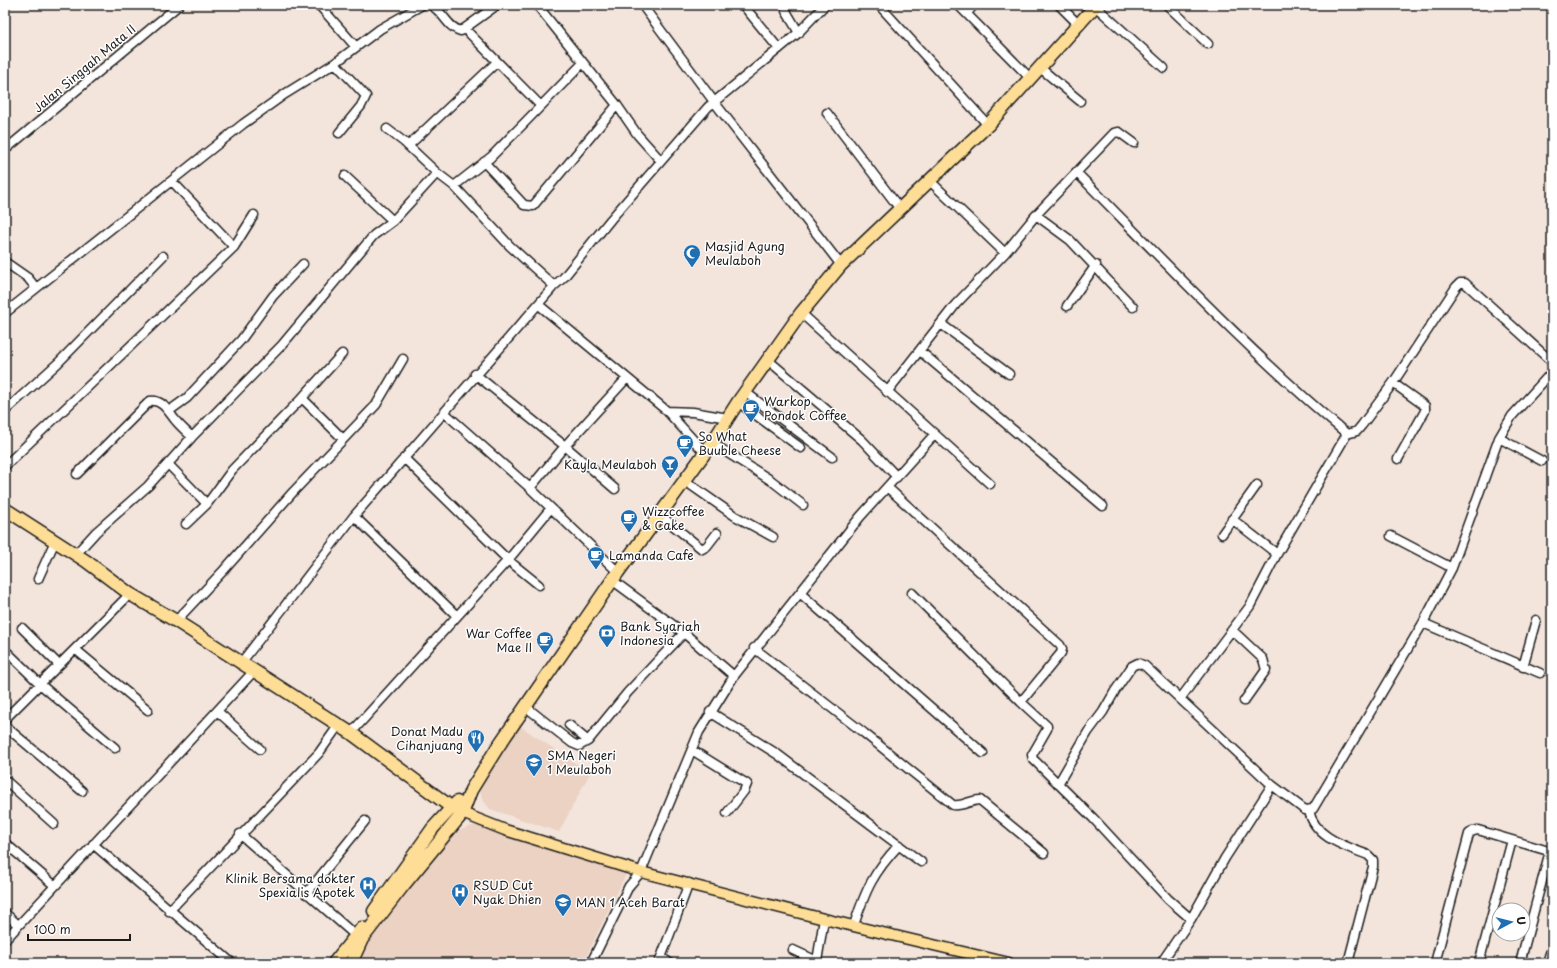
<svg xmlns="http://www.w3.org/2000/svg" width="1557" height="968" font-family="'Playpen Sans',sans-serif">
<style>
.built{fill:#ebd2c3}
.lines{fill:none;stroke-linecap:round;stroke-linejoin:round}
.minor-casing{stroke:#1c1c1c;stroke-width:11}
.major-casing{stroke:#1c1c1c;stroke-width:13}
.highway-casing{stroke:#1c1c1c;stroke-width:15}
.minor{stroke:#fff;stroke-width:8}
.major{stroke:#fedd96;stroke-width:10}
.highway{stroke:#fedd96;stroke-width:12}
.labels{text-anchor:middle;dominant-baseline:central;stroke-width:3;stroke-linejoin:round;paint-order:stroke}
.street-label{font-size:12px;fill:#1c1c1c;stroke:#fff}
.poi-label{font-size:12px;fill:#1c1c1c;stroke:#fff;text-anchor:start}
</style>
<rect width="100%" height="100%" fill="#f3e5dc"/>
<filter id="ink" filterUnits="userSpaceOnUse"><feTurbulence type="fractalNoise" baseFrequency=".025" numOctaves="2"/><feDisplacementMap in="SourceGraphic" scale="8" xChannelSelector="R" yChannelSelector="G"/><feConvolveMatrix kernelMatrix="1 2 1 2 8 2 1 2 1" color-interpolation-filters="sRGB"/></filter>
<g filter="url(#ink)">
<!-- built -->
<path class="built" d="M517,724L590,773L559,832L490,809L482,799L478,781Z
M472,826H489L628,870L583,963H351L442,842L455,832Z"/>
<g class="lines">
<!-- minor casing -->
<g class="minor-casing">
<path id="minor" d="M319,5L356,47
M430,5C443,10 447,28 461,31L497,5
M537,5L617,105L637,134L661,161
M642,5L715,103L841,265
M743,5L779,49
M879,5L988,125
M958,5L1030,78
M1059,5L1079,25
M1167,5L1208,44
M1095,6L1164,68
M786,11L799,33
M967,13L974,5
M465,29L541,106
M335,63L366,96L361,106L339,133
M1039,67L1080,101
M827,113L900,209
M387,129L404,142L437,173L454,186L510,246L554,286
M408,146L497,62
M5,150L179,5
M484,162L524,205L533,206L617,105
M1076,172C1164,261 1251,354 1347,434L1357,431L1362,425L1393,383L1456,287L1460,283H1465L1552,362
M345,176L393,221
M929,180L1005,253
M172,181L234,247
M454,186L491,157L583,63
M1036,215L1070,240L1133,307
M5,262L28,278L36,288
M539,305L667,411L705,453
M1067,306L1096,265
M5,313L243,124L285,94L335,63L380,29L422,5
M801,313L990,484
M941,324L1009,374
M920,351L1103,506
M342,354L302,398L343,439
M768,360L862,440L897,477
M475,374L565,446L615,489
M1393,383L1425,406V411L1398,459
M745,392L832,457
M887,392L956,304L1005,253L1036,215L1114,133L1119,132L1134,143
M738,402L801,448
M5,411L58,363L163,256
M169,411L187,398L241,340L273,296L303,264
M667,411L693,412L728,418
M445,413L530,488L618,572
M1499,438L1542,461
M712,443L772,481L803,505
M404,458L508,560L539,585
M169,465L207,504L232,470L302,398
M5,466L234,247L254,215
M77,474L150,401C163,399 169,413 176,421C181,427 187,432 192,437
M685,481L735,516L773,537
M887,487L1060,645L1062,649L1061,653L1021,702L1047,726V729L1032,755L1033,759L1093,818L1168,899L1191,919
M530,488L565,446L627,378
M660,515L702,549L707,546L717,533
M354,516L456,615
M1232,519L1277,554
M186,524L207,504
M1222,534L1257,485
M1391,536L1452,568
M76,554L96,532L148,486L192,437L282,345L374,235L393,221L437,173
M38,579L55,541
M612,580L684,633L734,676
M912,593L1021,702
M801,594L983,753
M176,621L224,570L293,492L376,405L403,359
M1423,623L1540,673
M22,628L59,665
M1232,630L1263,659L1266,670L1244,701
M754,648L864,733L953,805C962,807 970,800 980,800L1044,853
M75,649L148,710
M5,650L40,684L115,748
M241,663L354,516L554,286L564,277L611,219L708,107L797,34L825,5
M1523,667L1536,620
M1180,699L1250,606L1277,554L1347,434
M526,707L572,743L579,746L588,741L628,692L684,633
M217,711L260,749
M710,712L777,754L921,862
M5,719L130,594
M569,725L588,741
M5,726L82,791
M351,733L508,560L551,508
M692,750L747,784L744,791L727,813
M5,780L54,824
M1058,784L1088,732L1103,712L1115,691L1132,666L1138,663L1145,666L1272,785L1305,810L1313,809L1423,623L1452,568L1499,438L1512,416L1552,372
M1309,811C1315,838 1345,846 1368,855L1373,860V867L1348,963
M240,834L356,936
M5,843L54,885
M93,844L232,963
M306,894L365,821
M169,911L319,753L338,726
M5,913L18,925
M854,925C866,889 873,873 899,845
M5,940L254,671
M793,950L817,961L824,919
M661,957L670,963
M591,963L629,886L641,872L699,732L734,676L860,517L934,435
M659,963L689,883
M1161,963L1191,919L1225,858L1272,785
M1435,963L1469,834L1473,831L1478,830L1552,852
M1479,963L1512,840
M1520,963L1550,851
M1547,963L1552,947"/>
</g>
<!-- major casing -->
<g class="major-casing">
<path id="major" d="M457,811L505,830L641,872L824,919L1009,963"/>
</g>
<!-- highway casing -->
<g class="highway-casing">
<path id="highway" d="M5,509L86,561L130,594L176,621L351,733L451,807
M374,911L433,828L457,802
M334,963L362,928
M351,963L362,939L402,887L462,814L471,790L497,748L618,572L712,443L738,402L801,313L841,265L988,125L1096,5"/>
</g>
<!-- minor -->
<use href="#minor" class="minor"/>
<!-- major -->
<use href="#major" class="major"/>
<!-- highway -->
<use href="#highway" class="highway"/>
</g>
</g>
<!-- icons -->
<defs>
<g id="mosque-pin" transform="scale(0.9)"><path d="M0 17L-7.5 6A9.5 9.5 0 1 1 7.5 6Z" fill="#1f6fb2" stroke="#fff"/><path d="M3.5-4.9A6 6 0 1 0 3.5 4.9A5 5 0 1 1 3.5-4.9Z" fill="#fff"/></g>
<g id="cafe-pin" transform="scale(0.9)"><path d="M0 17L-7.5 6A9.5 9.5 0 1 1 7.5 6Z" fill="#1f6fb2" stroke="#fff"/><path d="M-5.5-4.5H6V0H3Q3 3.5 0 3.5H-2.5Q-5.5 3.5-5.5 0ZM3-3.2v2h1.7v-2ZM-6 4.5H4V6H-6Z" fill="#fff"/></g>
<g id="bar-pin" transform="scale(0.9)"><path d="M0 17L-7.5 6A9.5 9.5 0 1 1 7.5 6Z" fill="#1f6fb2" stroke="#fff"/><path d="M-6-5H6L.8 .8V4.5H3.5V6h-7V4.5H-.8V.8Z" fill="#fff"/></g>
<g id="bank-pin" transform="scale(0.9)"><path d="M0 17L-7.5 6A9.5 9.5 0 1 1 7.5 6Z" fill="#1f6fb2" stroke="#fff"/><path d="M-6-4H6V4H-6ZM0-2.3a2.3 2.3 0 1 0 0 4.6a2.3 2.3 0 1 0 0-4.6Z" fill="#fff"/></g>
<g id="restaurant-pin" transform="scale(0.9)"><path d="M0 17L-7.5 6A9.5 9.5 0 1 1 7.5 6Z" fill="#1f6fb2" stroke="#fff"/><path d="M-5-6h1v4h1v-4h1v4h1v-4h1v5L-1.5 .5V6h-2V.5L-5-1ZM5-6V6H3V1.5H1.5Q1.5-4 5-6Z" fill="#fff"/></g>
<g id="school-pin" transform="scale(0.9)"><path d="M0 17L-7.5 6A9.5 9.5 0 1 1 7.5 6Z" fill="#1f6fb2" stroke="#fff"/><path d="M0-5L7-2L0 1L-7-2ZM-4 1L0 2.5L4 1V4Q0 6-4 4Z" fill="#fff"/></g>
<g id="hospital-pin" transform="scale(0.9)"><path d="M0 17L-7.5 6A9.5 9.5 0 1 1 7.5 6Z" fill="#1f6fb2" stroke="#fff"/><path d="M-5-5h3v3.5h4V-5h3V5h-3V1.5h-4V5h-3Z" fill="#fff"/></g>
</defs>
<g fill-rule="evenodd">
<use href="#mosque-pin" x="692" y="253"/>
<use href="#cafe-pin" x="751" y="408"/>
<use href="#cafe-pin" x="685" y="443"/>
<use href="#bar-pin" x="670" y="464"/>
<use href="#cafe-pin" x="629" y="518"/>
<use href="#cafe-pin" x="596" y="555"/>
<use href="#bank-pin" x="607" y="633"/>
<use href="#cafe-pin" x="545" y="640"/>
<use href="#restaurant-pin" x="476" y="738"/>
<use href="#school-pin" x="534" y="762"/>
<use href="#hospital-pin" x="368" y="885"/>
<use href="#hospital-pin" x="460" y="892"/>
<use href="#school-pin" x="563" y="902"/>
</g>
<g class="labels">
<!-- street labels -->
<g class="street-label">
<text transform="translate(84 68) rotate(-40)">Jalan Singgah Mata II</text>
</g>
<!-- poi labels -->
<g class="poi-label">
<text x="705" y="246">Masjid Agung<tspan x="705" dy="14">Meulaboh</tspan></text>
<text x="764" y="401">Warkop<tspan x="764" dy="14">Pondok Coffee</tspan></text>
<text x="698" y="436">So What<tspan x="698" dy="14">Buuble Cheese</tspan></text>
<text x="657" y="464" text-anchor="end">Kayla Meulaboh</text>
<text x="642" y="511">Wizzcoffee<tspan x="642" dy="14">&amp; Cake</tspan></text>
<text x="609" y="555">Lamanda Cafe</text>
<text x="620" y="626">Bank Syariah<tspan x="620" dy="14">Indonesia</tspan></text>
<text x="532" y="633" text-anchor="end">War Coffee<tspan x="532" dy="14">Mae II</tspan></text>
<text x="463" y="731" text-anchor="end">Donat Madu<tspan x="463" dy="14">Cihanjuang</tspan></text>
<text x="547" y="755">SMA Negeri<tspan x="547" dy="14">1 Meulaboh</tspan></text>
<text x="355" y="878" text-anchor="end">Klinik Bersama dokter<tspan x="355" dy="14">Spexialis Apotek</tspan></text>
<text x="473" y="885">RSUD Cut<tspan x="473" dy="14">Nyak Dhien</tspan></text>
<text x="576" y="902">MAN 1 Aceh Barat</text>
</g>
</g>
<!-- margin -->
<rect width="1557" height="968" fill="none" stroke="#fff" stroke-width="20"/>
<rect x="10" y="10" width="1537" height="948" fill="none" stroke="#1c1c1c" stroke-width="1.5" filter="url(#ink)"/>
<!-- north arrow -->
<g transform="translate(1511 922) rotate(83)"><circle r="19" fill="#ffffff" stroke="#a4a4a4"/>
<path d="M0-3L7 15L0 10L-7 15Z" fill="#1f6fb2"/>
<text y="-6" font-size="11" font-weight="bold" text-anchor="middle" fill="#1c1c1c">U</text>
</g>
<!-- scale -->
<path d="M28 934v6h102v-6" fill="none" stroke="#1c1c1c" stroke-width="2"/>
<text x="34" y="934" font-size="12" fill="#1c1c1c" stroke="#ffffff" stroke-width="3" paint-order="stroke">100 m</text>
</svg>
